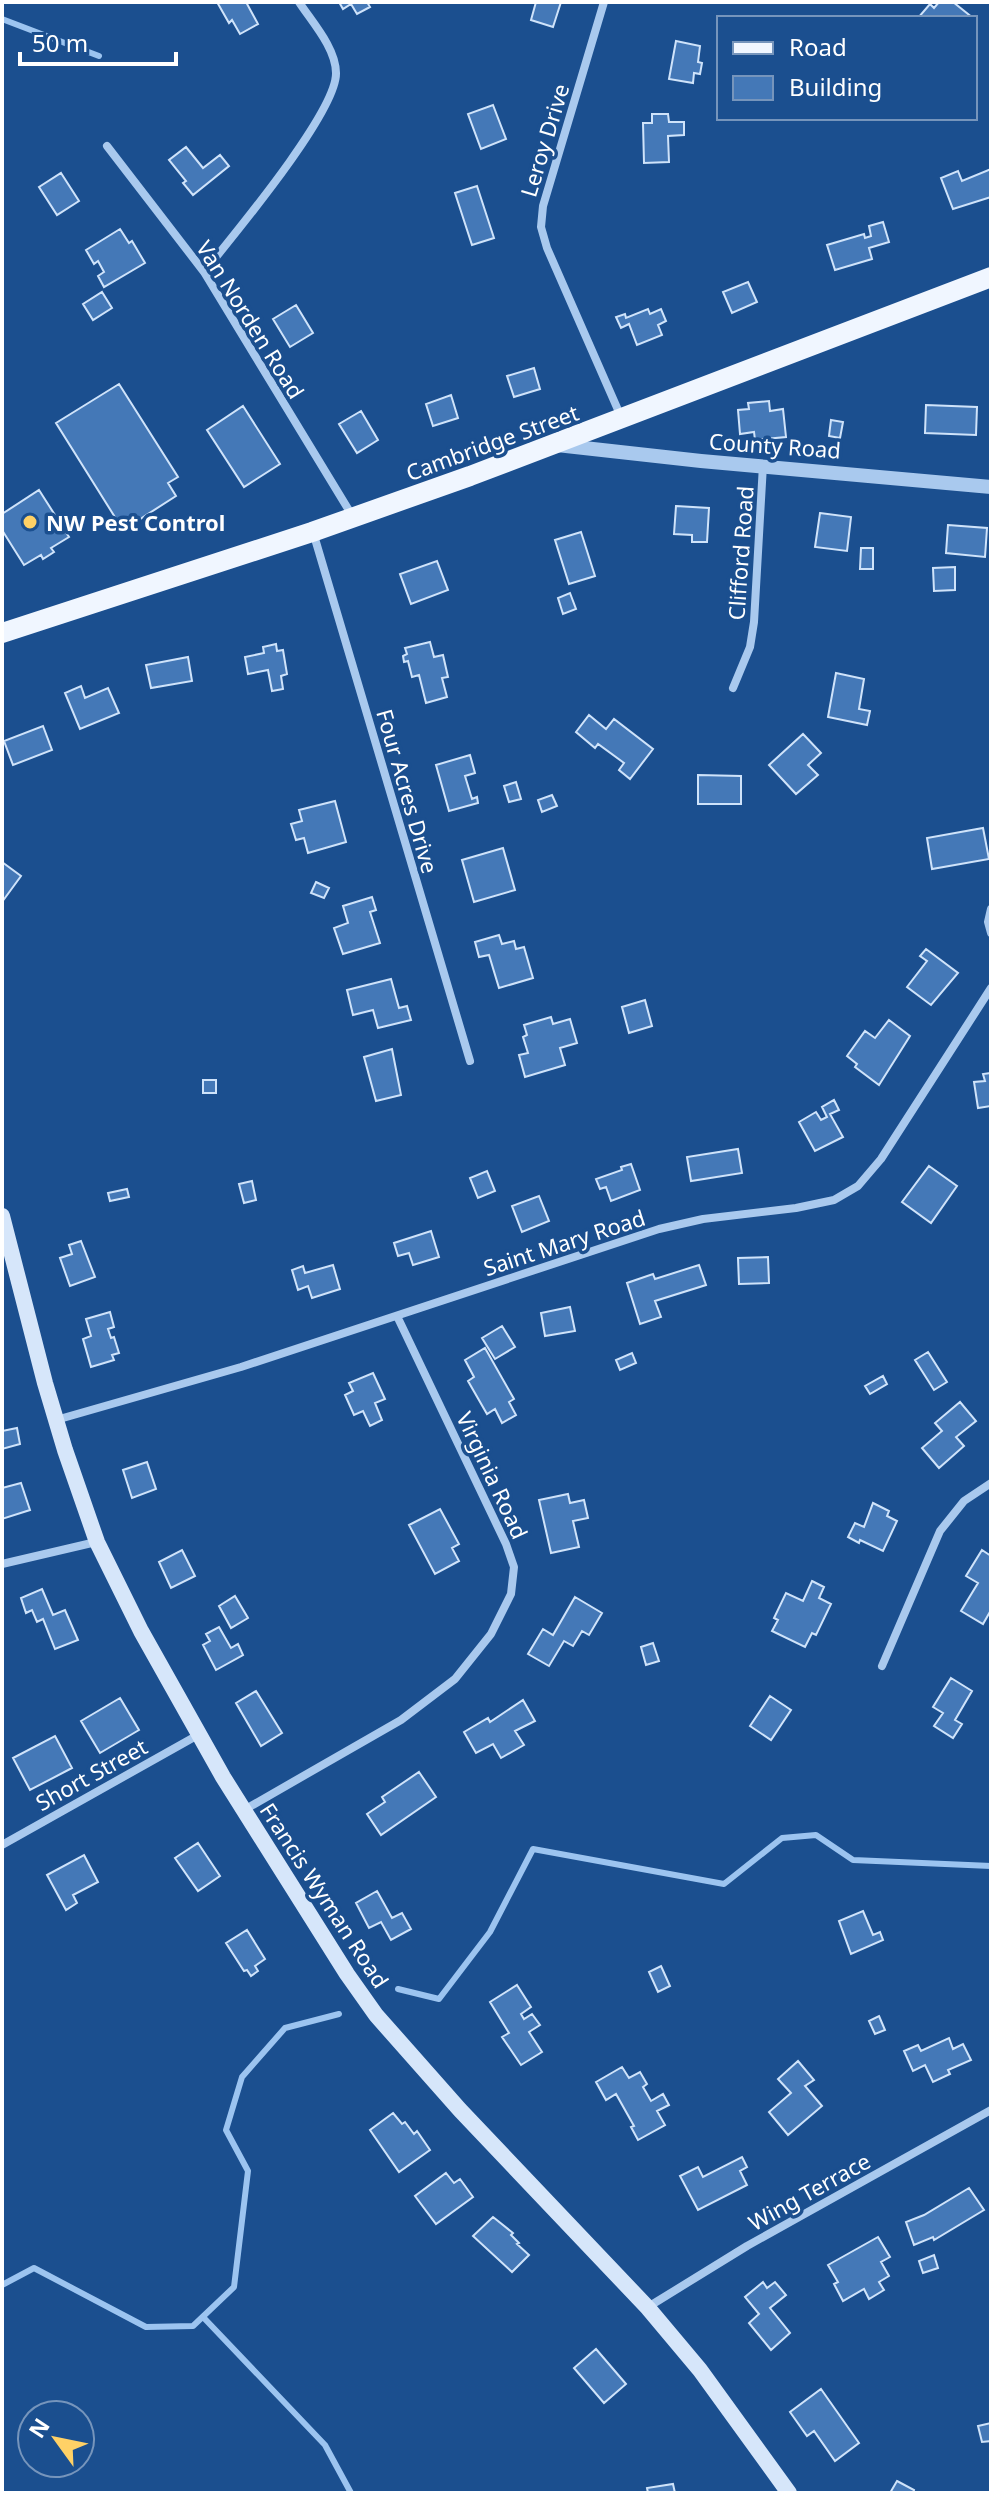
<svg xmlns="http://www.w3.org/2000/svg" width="993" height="2495" font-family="'Noto Sans',sans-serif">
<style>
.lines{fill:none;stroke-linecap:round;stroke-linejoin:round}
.stream{stroke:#9cc4f0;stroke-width:6}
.building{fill:#4478b7;stroke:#cfe3fa;stroke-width:2}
.minor{stroke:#a9c9ee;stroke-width:8}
.tertiary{stroke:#a9c9ee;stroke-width:14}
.secondary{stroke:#d6e6fa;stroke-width:16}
.primary{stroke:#f0f6ff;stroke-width:20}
.poi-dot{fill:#ffd166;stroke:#1b4f8f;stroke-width:3}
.labels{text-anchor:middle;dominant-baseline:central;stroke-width:7;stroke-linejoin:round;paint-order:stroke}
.street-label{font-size:22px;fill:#fff;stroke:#1b4f8f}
.poi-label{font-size:22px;font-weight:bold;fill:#fff;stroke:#1b4f8f;text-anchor:start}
</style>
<rect width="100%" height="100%" fill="#1b4f8f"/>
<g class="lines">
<!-- stream -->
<path class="stream" d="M2,19L99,56
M398,1989L439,1999L490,1932L533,1849L724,1884L782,1838L816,1835L853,1860L991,1866
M2,2285L34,2268L146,2327L193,2326L234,2287L248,2171L226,2130L242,2077L285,2028L339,2014
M203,2317L325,2445L351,2493"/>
</g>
<!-- building -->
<path class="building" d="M217,2H246L258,24L240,34L232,20L229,23Z
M339,2H367L370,7L357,14L351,4L343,9Z
M536,2H561L553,27L531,20Z
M939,2H953L973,18H918L930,4L934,8Z
M676,41L700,46L698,62L702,63L700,74L694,73L693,83L669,79Z
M493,105L506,139L481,149L468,114Z
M652,114H668L669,122H684V135L668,136L669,162L644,163L643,123H652Z
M186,147L203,168L220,155L229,166L193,195L183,183L186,181L169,160Z
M991,169V197L953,209L941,178L958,171L962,181Z
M61,173L79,201L57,215L39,187Z
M477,186L494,238L472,245L455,193Z
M883,222L889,242L869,248L872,259L835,270L827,245L864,234L865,238L871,236L869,226Z
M120,229L129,243L132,241L145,263L104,287L98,276L104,272L98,261L94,264L86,250Z
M748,282L757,302L732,313L723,292Z
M102,292L112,308L93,320L83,304Z
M296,305L313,333L290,347L273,319Z
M648,309L650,314L661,309L666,321L658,325L662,335L637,345L629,324L621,328L616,317L625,314L626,318Z
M534,368L540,389L514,397L507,376Z
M119,384L178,477L168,483L176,496L123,530L56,423Z
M451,395L458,418L433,426L426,404Z
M769,401L770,411L783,409L786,437L755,440L754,432L740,434L738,410L749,409L748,403Z
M926,405L977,407L976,435L925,433Z
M243,406L280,464L244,487L207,430Z
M361,411L378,440L357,453L339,424Z
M831,420L843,422L840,438L829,436Z
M39,490L69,537L51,548L54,552L43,559L41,555L24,565L2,530V514Z
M676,506L709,508L707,542H692V535L674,534Z
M820,513L851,517L847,551L815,547Z
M948,525L987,528L985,557L946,553Z
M581,532L595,576L569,584L555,540Z
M861,548H873V569H860Z
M437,561L448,590L411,604L400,574Z
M955,567V590L934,591L933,568Z
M570,593L576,609L563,614L558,598Z
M430,642L434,657L443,655L448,677L442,678L447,697L426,703L419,675L412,677L408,661L404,662L403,656L407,654L405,648Z
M276,644L277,651L283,650L287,674L281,676L283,689L272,691L268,670L248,674L245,657L264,653L263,647Z
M188,657L192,681L151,688L146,665Z
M836,673L864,679L859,709L870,711L867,725L828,717Z
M81,686L85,698L108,688L119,713L80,729L65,693Z
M589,715L606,729L614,719L653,749L630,779L619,770L624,763L598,744L595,748L576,732Z
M43,726L52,750L13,765L4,741Z
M803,734L821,753L808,765L818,775L796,794L769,765Z
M470,755L475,773L465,776L472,799L477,797L478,803L449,811L436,765Z
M698,775L741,776V804H698Z
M516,782L521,799L509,802L504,786Z
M552,795L557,806L542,812L538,800Z
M335,801L346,842L308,853L304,838L296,840L291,824L302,821L299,810Z
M983,828L989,859L932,869L927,838Z
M503,848L515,890L474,902L462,860Z
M2,862L21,876L2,902Z
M316,882L329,888L324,898L311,893Z
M372,897L376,910L370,912L380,943L343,954L334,928L348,923L343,906Z
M499,935L502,944L514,941L516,949L524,947L533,978L499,988L489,955L479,957L475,942Z
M926,949L958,973L931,1005L907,987L927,961L920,956Z
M391,979L399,1008L407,1006L411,1020L378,1028L373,1010L353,1015L347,990Z
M645,1000L652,1026L629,1033L622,1007Z
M551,1017L553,1024L570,1019L577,1043L560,1048L565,1065L525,1077L519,1055L528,1053L523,1037L527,1035L524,1025Z
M889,1020L910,1036L879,1085L855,1067L857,1064L847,1056L865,1031L875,1038Z
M392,1049L401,1095L376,1101L364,1057Z
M991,1073V1106L978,1108L974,1082L985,1081L983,1074Z
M203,1080H216V1093H203Z
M834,1100L839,1110L830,1114L843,1137L815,1151L799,1122L816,1112L821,1120L827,1117L822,1107Z
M738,1149L742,1173L691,1181L687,1157Z
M631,1164L640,1190L611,1201L606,1187L600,1189L596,1179L622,1170L621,1167Z
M929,1166L957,1186L931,1223L902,1202Z
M487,1171L495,1191L478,1198L470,1178Z
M252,1181L256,1200L244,1203L239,1184Z
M127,1189L129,1197L110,1201L108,1193Z
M539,1196L549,1221L522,1232L512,1206Z
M431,1231L439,1257L413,1265L409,1253L398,1256L394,1243Z
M81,1241L95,1277L70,1286L60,1258L72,1254L69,1245Z
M768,1257L769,1283L739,1284L738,1258Z
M333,1265L340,1289L312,1298L308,1286L298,1290L292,1270L303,1266L305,1273Z
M699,1265L706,1285L655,1301L661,1317L640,1324L627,1283L653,1274L655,1279Z
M570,1307L575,1331L545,1336L541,1313Z
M110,1312L114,1327L108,1329L111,1338L114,1337L119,1353L112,1355L114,1360L91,1367L83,1339L91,1336L86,1319Z
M502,1326L515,1347L495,1359L482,1338Z
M485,1348L514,1399L509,1402L516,1415L502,1423L495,1409L487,1414L468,1381L474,1377L465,1360Z
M928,1352L947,1382L934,1390L915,1360Z
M632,1353L636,1363L620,1370L616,1360Z
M373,1373L385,1399L375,1403L382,1420L370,1426L363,1411L354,1415L345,1395L353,1391L349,1383Z
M883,1376L887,1384L870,1394L865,1386Z
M960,1402L976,1421L956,1437L964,1446L939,1468L922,1448L942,1431L935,1423Z
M17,1428L20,1444L2,1449V1431Z
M147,1462L156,1489L132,1498L123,1470Z
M21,1483L30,1510L2,1519V1488Z
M568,1494L570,1503L584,1500L588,1518L573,1521L579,1547L551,1553L539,1500Z
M873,1503L889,1511L887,1516L897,1521L883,1551L860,1540L859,1543L848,1537L855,1523L864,1527Z
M440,1509L459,1544L452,1548L459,1561L435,1574L409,1525Z
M182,1550L195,1576L171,1588L159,1562Z
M982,1550L991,1556V1610L983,1624L961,1611L978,1583L966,1576Z
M812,1581L824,1587L819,1598L831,1604L816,1635L812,1633L805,1647L772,1631L778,1620L774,1618L786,1593L803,1601Z
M42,1589L53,1615L65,1610L78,1640L55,1649L43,1619L37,1622L32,1610L26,1613L21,1598Z
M235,1596L248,1618L231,1628L219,1606Z
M575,1597L602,1613L589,1635L582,1631L573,1646L564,1641L549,1666L528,1654L543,1629L553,1635Z
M219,1627L231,1648L238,1644L243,1655L216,1670L203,1645L210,1641L206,1634Z
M653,1643L659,1661L646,1665L641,1647Z
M951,1678L972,1691L955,1720L962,1724L953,1738L934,1726L943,1713L933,1707Z
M256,1691L282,1733L261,1746L236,1703Z
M770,1696L791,1710L771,1740L750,1726Z
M120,1698L139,1730L100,1753L81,1721Z
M523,1700L535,1721L515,1731L524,1745L501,1758L493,1744L476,1753L464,1732L488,1718L490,1722Z
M55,1736L72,1768L30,1790L13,1758Z
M419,1772L436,1797L381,1835L367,1814L385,1802L382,1797Z
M198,1843L220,1876L198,1891L175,1858Z
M84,1855L98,1882L73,1895L77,1903L66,1910L47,1875Z
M377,1891L392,1918L402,1913L411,1929L391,1940L381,1922L369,1928L356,1903Z
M863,1911L873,1935L880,1932L883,1940L851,1954L839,1921Z
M247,1930L265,1959L255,1966L258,1971L251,1976L247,1970L244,1971L226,1943Z
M661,1966L670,1986L658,1992L649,1972Z
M517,1985L531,2007L521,2014L524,2019L532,2014L540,2025L529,2032L542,2052L521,2065L502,2037L509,2033L490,2002Z
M879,2016L885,2030L875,2034L869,2021Z
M949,2038L953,2049L963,2044L971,2060L948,2070L950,2074L933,2082L925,2065L913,2071L904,2051L918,2045L921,2051Z
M798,2061L814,2080L805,2086L822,2106L788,2135L769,2112L791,2093L778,2079Z
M622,2067L629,2078L640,2072L647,2084L643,2087L651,2101L663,2094L669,2105L657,2111L665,2125L638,2140L631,2127L634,2126L616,2094L606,2100L596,2082Z
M393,2113L402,2124L405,2122L414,2134L417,2131L430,2150L399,2172L370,2130Z
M742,2157L747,2167L740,2171L747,2185L698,2210L680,2176L698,2167L703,2177Z
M446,2173L454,2183L460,2179L473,2197L436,2224L415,2196Z
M969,2188L984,2210L934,2240L933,2237L914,2245L906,2222L924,2215Z
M493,2217L513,2233L511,2235L519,2243L517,2244L529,2255L512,2272L473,2236Z
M878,2237L890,2257L881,2262L889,2276L879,2282L884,2290L869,2299L864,2289L843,2301L834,2284L838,2282L828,2265Z
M934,2255L938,2268L923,2273L919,2261Z
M763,2282L767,2288L775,2282L786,2295L770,2308L790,2333L771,2350L749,2323L759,2314L745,2297Z
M596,2349L626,2384L604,2403L574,2368Z
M821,2389L859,2443L835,2461L814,2431L807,2436L790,2412Z
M991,2423V2441L982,2442L978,2426Z
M897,2481L914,2490L913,2493H890Z
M673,2484L675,2493H648L647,2488Z"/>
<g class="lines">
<!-- minor -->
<path class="minor" d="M604,2L543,206L541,227L547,248L622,419
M107,146L204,272L353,517
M204,272C232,237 337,112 336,73C336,48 312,22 299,2
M313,532L470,1061
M733,688L750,647L754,622L763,465
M991,909L988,922L991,933
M56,1420L241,1367L659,1229L703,1219L796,1208L834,1200L858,1186L881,1159L991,988
M2,1564L96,1542
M882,1666L940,1531L964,1501L991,1483
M244,1810L401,1720L455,1679L491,1634L511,1594L514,1567L506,1544L397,1316
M2,1845L198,1735
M648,2307L747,2246L991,2110"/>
<!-- tertiary -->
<path class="tertiary" d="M557,445L701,461L991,487"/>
<!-- secondary -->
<path class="secondary" d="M2,1216L45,1383L65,1450L97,1542L141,1631L223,1777L347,1974L376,2015L460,2110L648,2308L700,2370L789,2493"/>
<!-- primary -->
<path class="primary" d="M2,633L312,532L470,476L991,277"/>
</g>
<!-- markers -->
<circle class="poi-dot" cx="30" cy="522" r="8"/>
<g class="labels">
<!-- street labels -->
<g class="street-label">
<text transform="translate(544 140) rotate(-73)">Leroy Drive</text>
<text transform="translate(251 319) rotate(58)">Van Norden Road</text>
<text transform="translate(492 442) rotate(-20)">Cambridge Street</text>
<text transform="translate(775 445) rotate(4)">County Road</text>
<text transform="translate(740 553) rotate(-86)">Clifford Road</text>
<text transform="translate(408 791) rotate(74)">Four Acres Drive</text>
<text transform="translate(564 1242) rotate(-18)">Saint Mary Road</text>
<text transform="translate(493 1475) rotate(65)">Virginia Road</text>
<text transform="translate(91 1774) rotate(-29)">Short Street</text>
<text transform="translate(325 1895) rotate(57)">Francis Wyman Road</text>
<text transform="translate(809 2191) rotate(-29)">Wing Terrace</text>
</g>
<!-- poi labels -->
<g class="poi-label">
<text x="46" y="522">NW Pest Control</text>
</g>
</g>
<!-- border -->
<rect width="993" height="2495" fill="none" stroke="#ffffff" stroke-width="8"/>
<!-- legend -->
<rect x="717" y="16" width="260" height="104" fill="#1b4f8f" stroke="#7695bc" stroke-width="2"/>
<rect x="733" y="42" width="40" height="12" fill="#f0f6ff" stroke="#7695bc" stroke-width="2"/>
<text x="789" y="56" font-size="24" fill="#ffffff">Road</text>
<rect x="733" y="76" width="40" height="24" fill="#4478b7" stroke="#7695bc" stroke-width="2"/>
<text x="789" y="96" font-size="24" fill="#ffffff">Building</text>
<!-- north arrow -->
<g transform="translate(56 2439) rotate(303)"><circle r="38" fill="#1b4f8f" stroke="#7695bc" stroke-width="2"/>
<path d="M0-6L14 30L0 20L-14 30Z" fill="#ffd166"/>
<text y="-12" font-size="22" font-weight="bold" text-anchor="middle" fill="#ffffff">N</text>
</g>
<!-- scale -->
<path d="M20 52v12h156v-12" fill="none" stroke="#ffffff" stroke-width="4"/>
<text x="32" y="52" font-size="24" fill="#ffffff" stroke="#1b4f8f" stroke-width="6" paint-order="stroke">50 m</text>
</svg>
